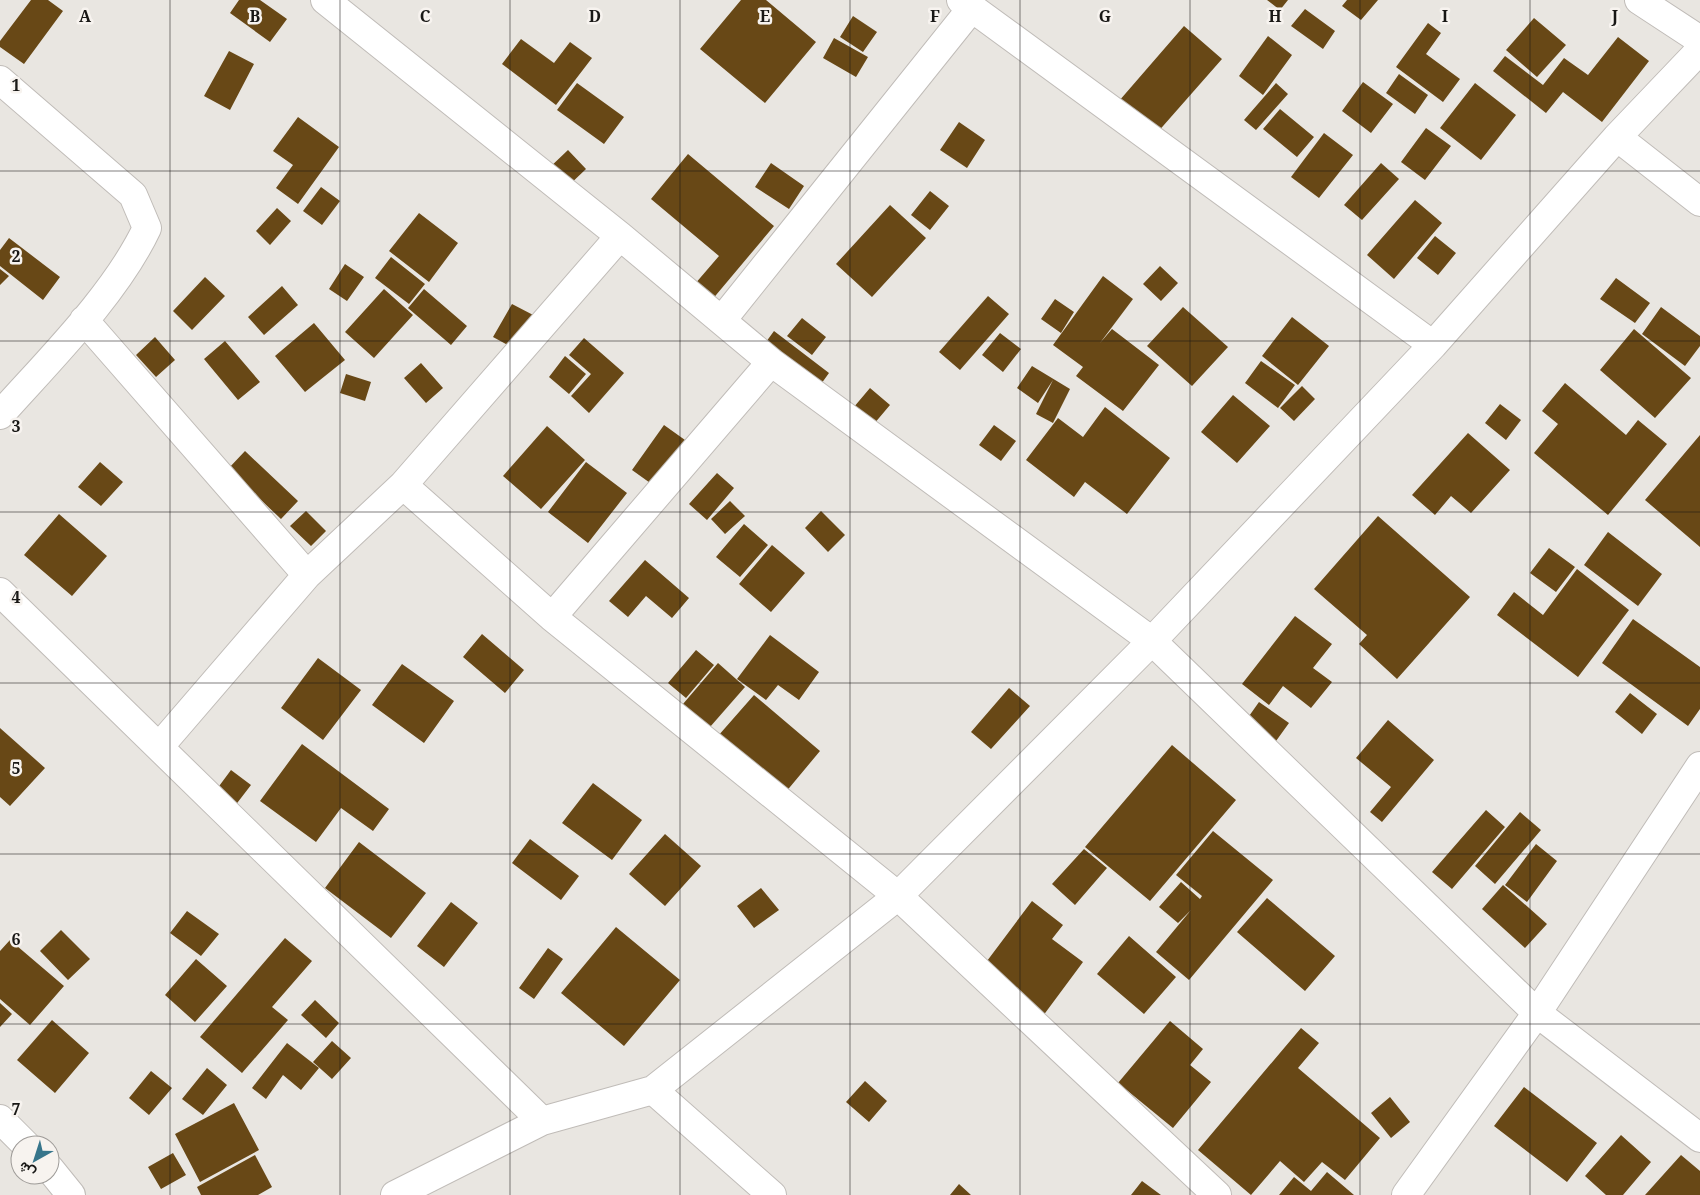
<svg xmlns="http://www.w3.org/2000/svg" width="1700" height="1195" font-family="'Noto Serif',Vazirmatn,serif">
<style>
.building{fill:#684816}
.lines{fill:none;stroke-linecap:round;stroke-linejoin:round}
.minor-casing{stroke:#c0bcb8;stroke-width:30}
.minor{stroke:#fff;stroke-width:28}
.grid{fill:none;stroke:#191816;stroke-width:1;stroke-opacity:0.55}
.grid-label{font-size:16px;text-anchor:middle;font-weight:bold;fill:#191816;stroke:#f7f3ef;stroke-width:5;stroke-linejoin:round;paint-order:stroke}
</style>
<rect width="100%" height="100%" fill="#e9e6e1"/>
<!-- building -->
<path class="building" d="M31,0H48L63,11L24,64L0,47V41Z
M239,0H260L287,19L270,42L230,13Z
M741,0H766L816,42L765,103L700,49Z
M1267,0H1288L1280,10Z
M1347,0H1378L1361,20L1342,6Z
M1305,9L1335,31L1323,49L1291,26Z
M853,16L877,32L863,52L840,37Z
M1534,18L1566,45L1537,77L1506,50Z
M1428,23L1441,33L1426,54L1460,79L1443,102L1396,67Z
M1184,26L1222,59L1156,134L1119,101Z
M1268,36L1292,55L1263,95L1239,76Z
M1618,37L1649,61L1602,122L1563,92L1546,113L1493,71L1505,56L1543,85L1564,58L1588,75Z
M834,38L868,57L856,77L823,58Z
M521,39L554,63L570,42L592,58L556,105L502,64Z
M229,51L254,64L230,110L204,96Z
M1399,74L1428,95L1415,114L1386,93Z
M1363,82L1393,104L1371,133L1342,111Z
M577,83L624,117L604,144L557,110Z
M1276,83L1288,94L1256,130L1244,120Z
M1475,83L1516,115L1481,160L1440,128Z
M1280,109L1314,137L1297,157L1263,129Z
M298,117L339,147L298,204L276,188L293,165L273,151Z
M959,122L985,140L967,168L940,150Z
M1426,128L1451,146L1425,180L1401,162Z
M1324,133L1353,155L1319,198L1291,177Z
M568,150L586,169L565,189L547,170Z
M688,154L774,226L706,307L688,292L719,256L651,199Z
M771,163L804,186L789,209L755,187Z
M1381,163L1399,179L1362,220L1344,205Z
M321,187L340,201L322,225L303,211Z
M930,191L949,206L930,230L911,215Z
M1415,200L1442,223L1394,279L1367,255Z
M890,205L926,238L872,297L836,264Z
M277,208L291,221L270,245L256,231Z
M419,213L458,243L429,282L389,251Z
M1435,236L1456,253L1438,275L1417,258Z
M9,238L60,277L43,300L0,266V250Z
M391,257L425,284L409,304L375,278Z
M345,264L364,277L347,301L329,289Z
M1160,266L1178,283L1161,301L1143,284Z
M0,269L9,276L0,285Z
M1103,276L1133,299L1100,343L1112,329L1159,365L1123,411L1076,376L1083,367L1053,345Z
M205,277L225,296L192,330L173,311Z
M1616,278L1650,303L1635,323L1600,299Z
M282,286L298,305L264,335L248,317Z
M384,289L413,315L374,358L345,332Z
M424,289L467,326L451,345L408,308Z
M988,296L1009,314L960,370L939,352Z
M1055,299L1074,312L1061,333L1041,319Z
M512,304L537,317L519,351L493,337Z
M1183,307L1228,347L1192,386L1147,346Z
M1661,307L1700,336V346L1685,366L1642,334Z
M1292,317L1329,346L1298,385L1262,356Z
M802,318L826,337L812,355L787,336Z
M314,323L345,360L305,392L275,356Z
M1634,329L1691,378L1655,418L1600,370Z
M774,331L829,373L811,398L755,357Z
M1000,333L1021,349L1003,372L982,355Z
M155,337L175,360L156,377L136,355Z
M584,338L624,373L589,413L571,396L591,374L569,355Z
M225,341L260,382L238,400L204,359Z
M565,356L586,374L569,394L549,377Z
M1261,361L1295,385L1278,408L1245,383Z
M421,363L443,388L426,403L404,378Z
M1032,366L1070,389L1053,423L1036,414L1053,380L1038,403L1017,388Z
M346,374L371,382L365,401L340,393Z
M1565,383L1626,435L1638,420L1667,444L1608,515L1534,453L1558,424L1542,411Z
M1302,386L1315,399L1294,421L1280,408Z
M870,388L890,405L868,431L848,414Z
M1233,395L1270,426L1237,463L1201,432Z
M1500,404L1521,420L1506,440L1485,423Z
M1105,407L1170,458L1127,514L1085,482L1074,497L1026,460L1058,418L1083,437Z
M664,425L692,445L660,490L632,470Z
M994,425L1016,441L1001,461L979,445Z
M547,426L585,460L541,509L503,476Z
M1468,433L1510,470L1471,513L1451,496L1435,515L1412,495Z
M1700,435V547L1645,500Z
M245,451L298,501L281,519L228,469Z
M100,462L123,482L101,506L78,487Z
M586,462L627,493L588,543L548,512Z
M717,473L734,488L707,520L689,504Z
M730,501L745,516L725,534L711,519Z
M306,511L326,531L311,546L290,526Z
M821,511L845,535L828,552L805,528Z
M59,514L107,556L72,596L24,555Z
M1378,516L1470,597L1397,679L1359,644L1367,635L1314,589Z
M744,524L768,545L740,577L716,557Z
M1608,532L1662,574L1638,606L1584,565Z
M772,545L805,573L771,612L739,584Z
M1549,548L1575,567L1556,592L1530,573Z
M645,560L689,598L672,618L646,596L628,617L609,601Z
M1577,569L1629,610L1578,677L1497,615L1514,592L1543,615Z
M1295,616L1332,644L1313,668L1332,682L1311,708L1283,686L1269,705L1242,684Z
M1633,619L1700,667V709L1688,726L1602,663Z
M482,634L524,670L505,693L463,657Z
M770,635L819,672L799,700L778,685L766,700L737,679Z
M696,650L714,665L686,698L668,683Z
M318,658L361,690L323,740L281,708Z
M718,663L745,687L710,727L683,704Z
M402,664L454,701L424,743L372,705Z
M1009,688L1030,706L991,749L971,732Z
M1630,693L1657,714L1642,734L1615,712Z
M754,695L820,751L785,793L718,736Z
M1259,702L1289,723L1271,748L1242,726Z
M1388,720L1434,760L1382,822L1370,812L1391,787L1356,758Z
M0,728L45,768L10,806L0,797Z
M302,744L389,809L373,831L341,808L316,842L260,801Z
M1172,745L1236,800L1150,901L1085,847Z
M231,770L251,785L231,811L211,797Z
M593,783L642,820L612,860L562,823Z
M1486,810L1505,827L1452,889L1432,872Z
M1520,812L1541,830L1495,884L1475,866Z
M1213,831L1273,880L1189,980L1156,952L1191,910L1178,923L1159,907L1181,882L1200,899L1202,896L1176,875Z
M665,834L701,866L665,906L629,874Z
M530,839L579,876L561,900L512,863Z
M359,842L426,893L391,938L325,888Z
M1536,844L1557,861L1527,902L1505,885Z
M1084,849L1107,868L1075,905L1052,884Z
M1503,885L1547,924L1525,948L1482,909Z
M761,888L779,910L754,928L737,906Z
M1267,898L1335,956L1305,991L1237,932Z
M1032,901L1063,925L1052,939L1083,962L1037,1024L975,977Z
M451,902L478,923L444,967L417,946Z
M187,911L219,934L201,956L170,933Z
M616,927L680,980L624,1046L561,993Z
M61,930L90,959L68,980L40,951Z
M1129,936L1176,977L1144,1014L1097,974Z
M285,938L312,961L272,1007L288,1020L242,1073L200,1037Z
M10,940L64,986L30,1025L0,999V951Z
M548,948L563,959L534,999L519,988Z
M196,959L227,986L195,1022L165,995Z
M315,1000L339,1023L326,1038L301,1015Z
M0,1003L12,1014L0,1027Z
M52,1020L89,1053L55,1093L17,1060Z
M1170,1021L1203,1049L1190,1065L1211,1082L1173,1128L1118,1083Z
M1301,1028L1319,1043L1298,1068L1380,1138L1345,1180L1322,1162L1304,1182L1280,1161L1251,1195L1198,1150Z
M332,1041L351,1058L332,1079L313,1062Z
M287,1043L319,1068L301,1090L283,1075L266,1099L252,1088Z
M207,1068L227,1085L203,1115L182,1099Z
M151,1071L172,1088L149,1115L129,1098Z
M865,1081L887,1101L869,1122L846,1102Z
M1524,1087L1597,1143L1567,1182L1494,1126Z
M1390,1097L1410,1122L1391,1138L1371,1113Z
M234,1103L259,1150L200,1182L175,1134Z
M1621,1135L1651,1162L1623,1195H1606L1585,1176Z
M173,1153L186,1175L161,1189L148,1167Z
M255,1155L272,1187L258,1195H201L197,1187Z
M1681,1155L1700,1171V1195H1645Z
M1327,1172L1354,1195H1279L1294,1177L1311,1191Z
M1142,1181L1161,1195H1131Z
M959,1184L971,1195H950Z"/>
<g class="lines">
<!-- minor casing -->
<g class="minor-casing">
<path id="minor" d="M325,0L620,236L771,362L1152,641L1537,1013L1700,1138
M961,0L1433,345
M1639,0L1700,40
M0,80L133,195L147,228C116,294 49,360 0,415
M1617,137L1700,202
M84,320L307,575L403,485L552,617L898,896L1217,1195
M722,320L971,9
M403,485L620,236
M0,592L542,1121
M552,617L771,362
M159,747L307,575
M653,1090L772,1195
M0,1119L26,1145
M50,1169L71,1195
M395,1195L542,1121L653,1090L898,896L1152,641L1433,345L1617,137L1700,50
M1406,1195L1537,1013L1700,766"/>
</g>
<!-- minor -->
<use href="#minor" class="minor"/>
</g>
<!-- grid -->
<path class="grid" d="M170,0V1195M340,0V1195M510,0V1195M680,0V1195M850,0V1195M1020,0V1195M1190,0V1195M1360,0V1195M1530,0V1195M0,171H1700M0,341H1700M0,512H1700M0,683H1700M0,854H1700M0,1024H1700"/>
<g class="grid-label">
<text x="85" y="22">A</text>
<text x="255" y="22">B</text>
<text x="425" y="22">C</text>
<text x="595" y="22">D</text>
<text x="765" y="22">E</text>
<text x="935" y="22">F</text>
<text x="1105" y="22">G</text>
<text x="1275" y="22">H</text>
<text x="1445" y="22">I</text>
<text x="1615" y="22">J</text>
<text x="16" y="91">1</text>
<text x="16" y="262">2</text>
<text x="16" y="432">3</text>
<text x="16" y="603">4</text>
<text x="16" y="774">5</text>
<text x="16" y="945">6</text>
<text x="16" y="1115">7</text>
</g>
<!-- north arrow -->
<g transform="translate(35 1160) rotate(219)"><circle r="24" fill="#f7f3ef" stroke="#9e9b98"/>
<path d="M0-4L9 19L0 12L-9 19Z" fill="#37758b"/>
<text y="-8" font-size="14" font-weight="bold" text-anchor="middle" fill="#191816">ش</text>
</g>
</svg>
